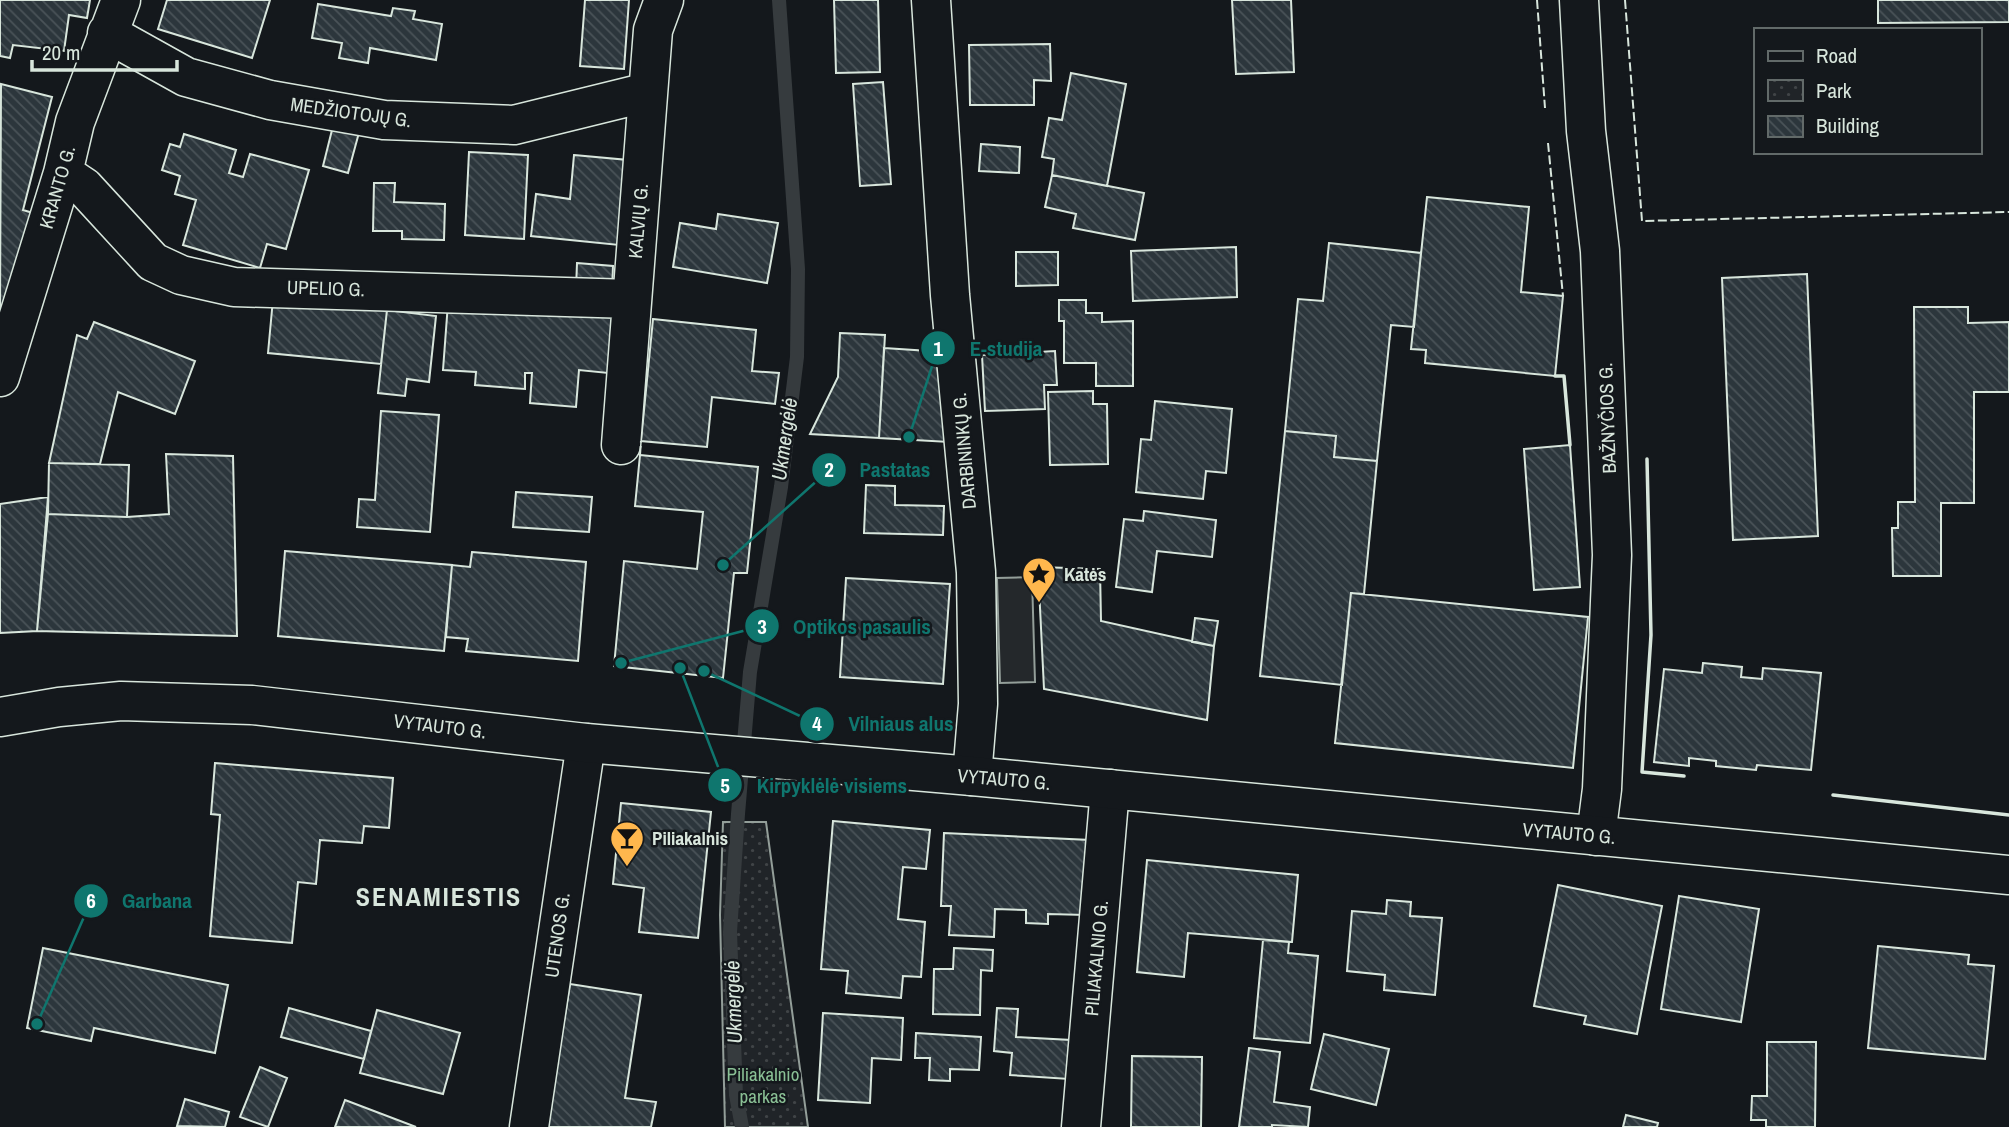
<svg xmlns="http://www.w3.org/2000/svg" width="2009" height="1127" font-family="'Archivo Narrow',sans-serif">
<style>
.park{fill:url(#park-dots);stroke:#939e99;stroke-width:2}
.parking{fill:#24282b;stroke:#939e99;stroke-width:2}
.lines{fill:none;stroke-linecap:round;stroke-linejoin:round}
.stream{stroke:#363b3e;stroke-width:14}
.building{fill:url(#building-back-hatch);stroke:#d8e6dc;stroke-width:2}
.minor-casing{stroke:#d8e6dc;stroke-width:41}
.primary-casing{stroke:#d8e6dc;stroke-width:41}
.minor{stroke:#14181c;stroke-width:38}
.primary{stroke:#14181c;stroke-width:38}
.fence{stroke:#d8e6dc;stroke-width:2;stroke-dasharray:9 3.5;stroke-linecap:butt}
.wall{stroke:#d8e6dc;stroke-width:3.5}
.labels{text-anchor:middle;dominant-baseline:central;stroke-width:5;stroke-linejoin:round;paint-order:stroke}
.street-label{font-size:19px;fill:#d8e6dc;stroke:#14181c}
.poi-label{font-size:19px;font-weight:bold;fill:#d8e6dc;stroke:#14181c;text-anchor:start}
.park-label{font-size:19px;fill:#8ac095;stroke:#14181c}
.water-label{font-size:21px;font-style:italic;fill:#d8e6dc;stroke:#14181c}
.district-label{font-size:26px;font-weight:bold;letter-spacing:2px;fill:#d8e6dc;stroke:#14181c}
.leader{fill:none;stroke:#0f766e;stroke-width:2.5}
.callout-dot{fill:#0f766e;stroke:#14181c;stroke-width:2.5}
.mark-label{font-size:21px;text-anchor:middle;font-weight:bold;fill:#fff}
.callout-label{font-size:21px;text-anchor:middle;font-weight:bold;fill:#0f766e;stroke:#14181c;stroke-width:5;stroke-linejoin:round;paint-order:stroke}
</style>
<defs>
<pattern id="park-dots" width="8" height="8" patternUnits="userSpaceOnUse" patternTransform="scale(1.75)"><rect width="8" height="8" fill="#202428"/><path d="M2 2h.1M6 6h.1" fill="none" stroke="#404447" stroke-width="1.8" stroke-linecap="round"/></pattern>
<pattern id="building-back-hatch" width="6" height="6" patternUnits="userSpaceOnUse" patternTransform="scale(1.75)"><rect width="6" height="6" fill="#2c363c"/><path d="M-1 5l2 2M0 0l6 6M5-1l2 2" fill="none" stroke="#4a5358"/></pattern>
</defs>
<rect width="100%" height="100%" fill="#14181c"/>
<!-- park -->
<path class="park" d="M723,822H766L808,1127H725L720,915Z"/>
<!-- parking -->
<path class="parking" d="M1032,577L1035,682L1000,683L997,578Z"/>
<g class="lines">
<!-- stream -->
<path class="stream" d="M742,1127L736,1095L730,932L738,814L750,672L781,487L797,357L798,269L779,0"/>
</g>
<!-- building -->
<path class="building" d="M0,0H90L87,18L69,15L64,51L13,45L10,58L0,56Z
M167,0H270L252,58L158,29Z
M585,0H629L624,69L580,66Z
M834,0H878L880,72L836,73Z
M1232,0H1291L1294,72L1236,74Z
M1878,0H2009V22L1878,23Z
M318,4L391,16L393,8L415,11L413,19L442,24L436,60L370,48L368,63L339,58L342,43L312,38Z
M1050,44L1051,81L1034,80V105H970L969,45Z
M1071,73L1126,84L1107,186L1052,175L1054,159L1042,157L1049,118L1062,120Z
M883,82L891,184L860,186L853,84Z
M1,84L52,97L23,210L33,213L0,316Z
M334,122L360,129L348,173L323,166Z
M184,134L236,150L229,173L243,177L250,154L309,170L286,249L267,244L260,268L183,245L196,200L175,194L180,176L162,170L170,144L180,147Z
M981,144L1020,147L1019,173L979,171Z
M469,152L528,155L524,239L465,235Z
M574,155L628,160L619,245L531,236L536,194L570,199Z
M1052,175L1144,193L1135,240L1073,228L1076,214L1045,207Z
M374,183H395L394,202L445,204L444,240L402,239V231H373Z
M1427,197L1529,207L1521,292L1563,296L1555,376L1425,363L1426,350L1411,349Z
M718,214L778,223L767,283L673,267L680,223L716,229Z
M1329,243L1421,253L1414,327L1391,325L1377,461L1334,457L1336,436L1285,431L1298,299L1323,301Z
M1236,247L1237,297L1133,301L1131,251Z
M1016,252H1058V285L1016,286Z
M577,263L613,266L612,291L576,289Z
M1807,274L1818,536L1733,540L1722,278Z
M273,299L387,310L381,364L268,353Z
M1059,300H1086V313H1102V322L1133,321V386H1096V363H1064V321H1059Z
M448,303L613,316L608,373L579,370L576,407L530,403L532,373H525V389L475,385L476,372L443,370Z
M1914,307H1968V323L2009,322V392H1974V503H1941V576H1893L1892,528H1898V502H1915Z
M387,310L436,316L429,382L407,379L405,396L378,393Z
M653,319L756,330L752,371L779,373L775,404L712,397L707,447L641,441Z
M94,322L195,361L175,414L118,392L100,464L49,463L77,335L87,339Z
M840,333L885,335L879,438L810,434L838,377Z
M884,348L944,352L949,442L879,438Z
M1055,351L1057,385H1044L1045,409L985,411L982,355Z
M1093,391V404H1107L1108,464L1050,465L1048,392Z
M1155,401L1232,409L1226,473L1206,471L1203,499L1136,492L1141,439L1151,440Z
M381,411L439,415L430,532L357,527L359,499L375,500Z
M1285,431L1336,436L1334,457L1377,461L1364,594L1351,593L1342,685L1260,676Z
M1570,445L1580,587L1534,590L1524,449Z
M166,454L233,456L237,636L37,631L48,514L127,517L169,514Z
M640,455L758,467L747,573H734L723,678L614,666L624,561L697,569L703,512L635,506Z
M49,463L129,465L127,517L48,514Z
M866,485L895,486V505L944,506L943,535L864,533Z
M516,492L592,497L589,532L513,527Z
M48,497L37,631L0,633V504Z
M1144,511L1216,520L1212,557L1157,551L1152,592L1116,587L1124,519L1143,521Z
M285,551L452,565L444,651L278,636Z
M472,552L586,562L578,661L466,651L468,639L446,637L452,565L470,567Z
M1038,567L1100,569L1101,621L1214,646L1207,720L1044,689Z
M846,578L950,584L943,684L840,677Z
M1351,593L1588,617L1573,768L1335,743Z
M1195,618L1218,621L1214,646L1192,642Z
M1703,663L1742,667L1741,677L1762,679L1763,668L1821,673L1811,770L1757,765L1756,770L1716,766V761L1689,758V766L1654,762L1664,669L1702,673Z
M215,763L393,778L389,828L364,826L362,843L320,840L316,884L298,882L292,943L210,936L220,815L211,814Z
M621,803L711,812L698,938L639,932L644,888L613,884Z
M833,821L930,830L926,869L903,867L898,919L925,922L921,977L903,976L901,998L846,993L848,971L821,969Z
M944,833L1090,840L1086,915L1048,914V924L1026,923V910L995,909L994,937L949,935L951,906H941Z
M1147,860L1298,875L1292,942L1188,933L1184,977L1137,972Z
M1558,885L1662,906L1637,1034L1584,1024L1586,1016L1534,1006Z
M1679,896L1759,909L1741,1022L1661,1009Z
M1387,900L1411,902L1410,916L1442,918L1435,995L1384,990L1385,975L1347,971L1352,911L1386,914Z
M1263,940L1289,942L1288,953L1318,956L1310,1043L1254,1038Z
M1878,946L1969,955L1968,964L1994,966L1985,1059L1868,1048Z
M43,948L228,985L215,1053L94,1028L91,1041L27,1028Z
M954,948L993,950L992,971L981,970L980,1015L933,1014L934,969H953Z
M570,984L641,995L625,1098L656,1102L651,1127H547Z
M289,1008L371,1031L364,1059L281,1037Z
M997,1008L1018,1009L1016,1037L1071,1040L1069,1079L1010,1075L1012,1053L994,1051Z
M377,1010L460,1033L443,1094L360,1073Z
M823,1013L903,1018L901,1060L872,1058L870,1103L818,1100Z
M916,1033L981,1037L979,1070L950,1069V1081L929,1080L930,1058H915Z
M1324,1034L1389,1049L1376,1105L1311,1089Z
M1767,1042H1816L1815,1127H1766V1120H1751L1752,1096H1767Z
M1249,1048L1280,1052L1274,1102L1310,1107L1308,1127L1272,1125V1127H1239Z
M1132,1056L1202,1057L1201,1127H1131Z
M260,1067L287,1078L268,1127L240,1117Z
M185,1099L229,1112L225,1127L177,1126Z
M345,1100L416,1127H335Z
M1626,1115L1658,1123L1657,1127H1623Z"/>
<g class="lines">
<!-- minor casing -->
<g class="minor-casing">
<path id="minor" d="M931,0L950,295L976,572L978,704L972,776
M1579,0L1586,131L1600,251L1612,555L1602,789L1596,836
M107,33L186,77L270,100L384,120L514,125L648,92
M63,173L84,187L153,262L181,275L234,287L631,299
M0,377L63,173L75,122L121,0
M621,445L653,30L664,0
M529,1127L586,743
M1081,1127L1110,789"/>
</g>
<!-- primary casing -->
<g class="primary-casing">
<path id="primary" d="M0,717L59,707L121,701L252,705L586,743L972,776L2009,875"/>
</g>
<!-- minor -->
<use href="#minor" class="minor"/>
<!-- primary -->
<use href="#primary" class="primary"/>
<!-- fence -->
<path class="fence" d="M1537,0L1545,108
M1625,0L1642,221L2009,212
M1548,143L1563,296
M640,455L641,441"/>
<!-- wall -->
<path class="wall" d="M1555,376H1564L1570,445
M1647,459L1651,635L1642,772L1684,776
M1833,795L2009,815"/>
</g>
<!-- icons -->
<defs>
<g id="sight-pin" transform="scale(1.75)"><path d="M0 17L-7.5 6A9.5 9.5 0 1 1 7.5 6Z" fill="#ffb74d" stroke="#14181c"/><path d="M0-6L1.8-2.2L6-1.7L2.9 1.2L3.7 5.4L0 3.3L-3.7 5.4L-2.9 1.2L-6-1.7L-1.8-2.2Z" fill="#111"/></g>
<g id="bar-pin" transform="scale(1.75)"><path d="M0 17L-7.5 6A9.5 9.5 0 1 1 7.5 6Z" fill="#ffb74d" stroke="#14181c"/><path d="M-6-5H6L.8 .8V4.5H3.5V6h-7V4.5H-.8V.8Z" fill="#111"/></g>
</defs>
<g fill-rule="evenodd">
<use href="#sight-pin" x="1039" y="574"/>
<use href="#bar-pin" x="627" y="838"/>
</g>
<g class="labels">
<!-- street labels -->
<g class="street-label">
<text transform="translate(351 112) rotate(8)">MEDŽIOTOJŲ G.</text>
<text transform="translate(57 187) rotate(-74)">KRANTO G.</text>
<text transform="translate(638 221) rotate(-85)">KALVIŲ G.</text>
<text transform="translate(326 288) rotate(2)">UPELIO G.</text>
<text transform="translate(1607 418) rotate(-92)">BAŽNYČIOS G.</text>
<text transform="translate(964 451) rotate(-95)">DARBININKŲ G.</text>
<text transform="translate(440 726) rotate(7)">VYTAUTO G.</text>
<text transform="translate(1004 779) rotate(5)">VYTAUTO G.</text>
<text transform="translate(1569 833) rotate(5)">VYTAUTO G.</text>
<text transform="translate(557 935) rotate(-82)">UTENOS G.</text>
<text transform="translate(1096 958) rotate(-85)">PILIAKALNIO G.</text>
</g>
<!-- poi labels -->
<g class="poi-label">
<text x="1064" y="574">Katės</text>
<text x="652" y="838">Piliakalnis</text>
</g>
<!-- park labels -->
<g class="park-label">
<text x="763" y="1074">Piliakalnio<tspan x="763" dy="22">parkas</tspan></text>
</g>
<!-- water labels -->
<g class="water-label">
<text transform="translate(784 439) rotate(-82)">Ukmergėlė</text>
<text transform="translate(733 1002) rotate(-92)">Ukmergėlė</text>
</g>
<!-- district labels -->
<g class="district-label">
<text x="439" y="896">SENAMIESTIS</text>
</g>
</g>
<!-- callouts -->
<path class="leader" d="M909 437L938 348M723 565L829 470M621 663L762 626M704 671L817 724M680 668L725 785M37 1024L91 901"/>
<g class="callout-dot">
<circle cx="909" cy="437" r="7"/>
<circle cx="723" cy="565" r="7"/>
<circle cx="621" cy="663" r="7"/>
<circle cx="704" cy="671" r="7"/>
<circle cx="680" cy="668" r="7"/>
<circle cx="37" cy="1024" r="7"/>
<circle cx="938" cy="348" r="18"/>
<circle cx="829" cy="470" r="18"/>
<circle cx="762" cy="626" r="18"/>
<circle cx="817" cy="724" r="18"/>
<circle cx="725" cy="785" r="18"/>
<circle cx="91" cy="901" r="18"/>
</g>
<g class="mark-label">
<text x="938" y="356">1</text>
<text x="829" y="477">2</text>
<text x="762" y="634">3</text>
<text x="817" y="731">4</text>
<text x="725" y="793">5</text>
<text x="91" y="908">6</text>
</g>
<g class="callout-label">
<text x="1006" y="356">E-studija</text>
<text x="895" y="477">Pastatas</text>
<text x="862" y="634">Optikos pasaulis</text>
<text x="901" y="731">Vilniaus alus</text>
<text x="832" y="793">Kirpyklėlė visiems</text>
<text x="157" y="908">Garbana</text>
</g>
<!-- legend -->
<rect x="1754" y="28" width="228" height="126" fill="#14181c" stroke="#626a69" stroke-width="2"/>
<rect x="1768" y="51" width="35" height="10" fill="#14181c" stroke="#626a69" stroke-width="2"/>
<text x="1816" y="63" font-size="21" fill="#d8e6dc">Road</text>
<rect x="1768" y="80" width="35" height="21" fill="url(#park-dots)" stroke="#626a69" stroke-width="2"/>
<text x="1816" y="98" font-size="21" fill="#d8e6dc">Park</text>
<rect x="1768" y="116" width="35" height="21" fill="url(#building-back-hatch)" stroke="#626a69" stroke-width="2"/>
<text x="1816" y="133" font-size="21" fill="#d8e6dc">Building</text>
<!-- scale -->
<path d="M32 60v10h145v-10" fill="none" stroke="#d8e6dc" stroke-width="3.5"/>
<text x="42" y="60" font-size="21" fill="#d8e6dc" stroke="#14181c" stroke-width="5" paint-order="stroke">20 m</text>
</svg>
